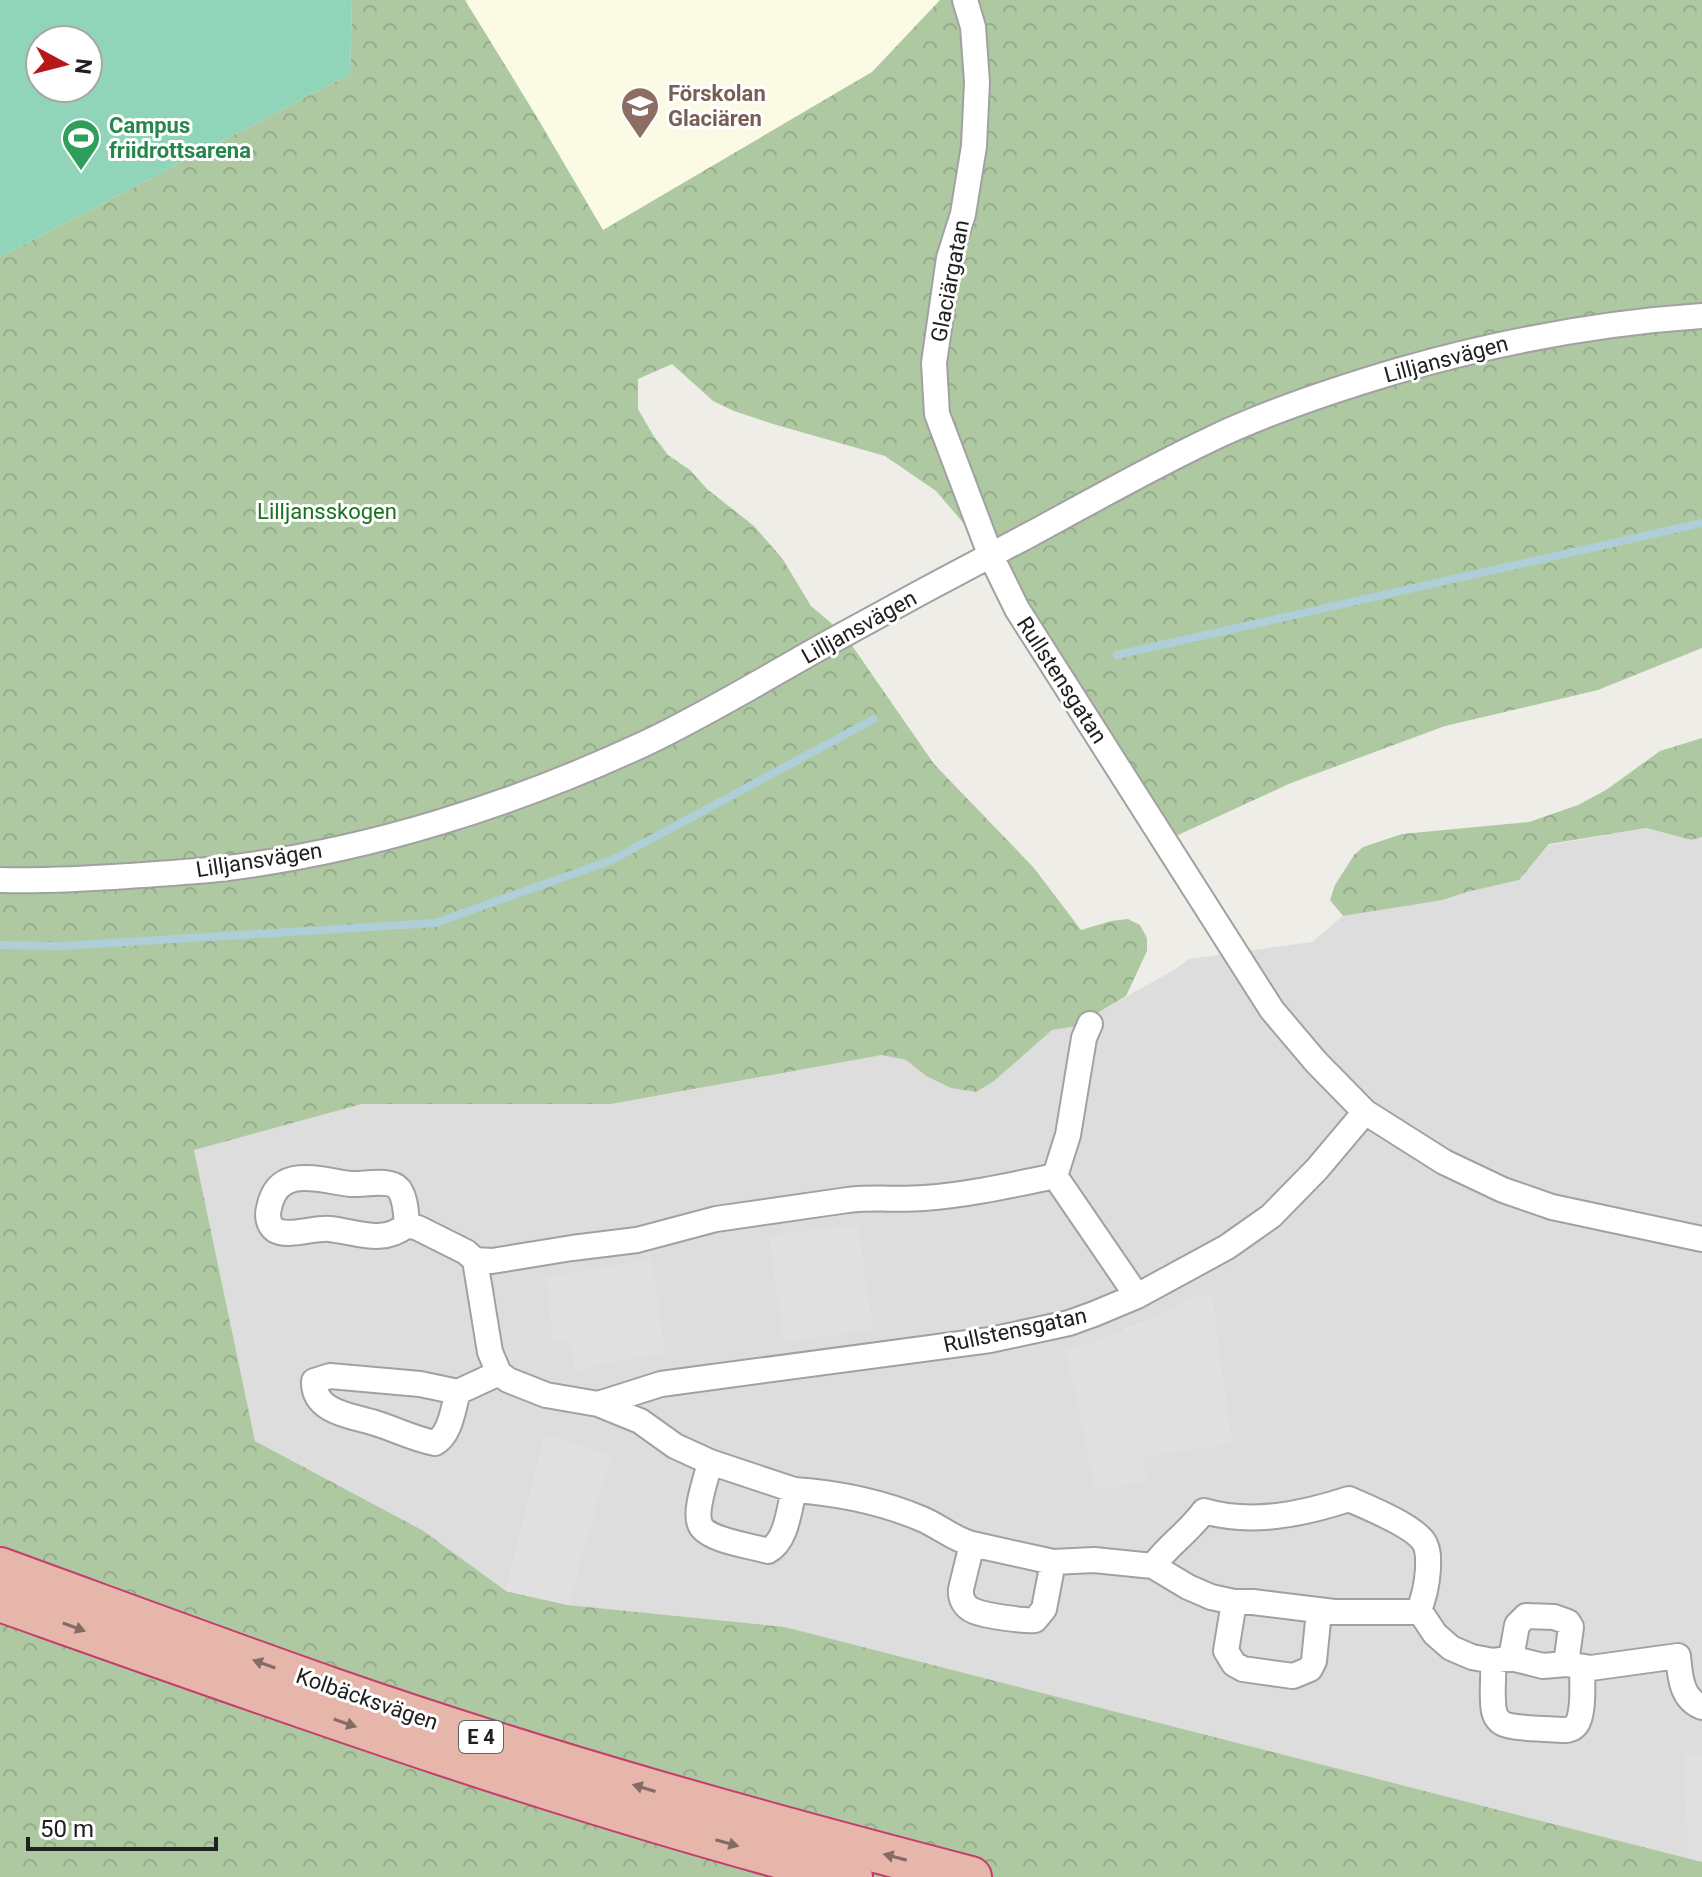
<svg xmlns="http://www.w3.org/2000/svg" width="1702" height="1877" font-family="Roboto,sans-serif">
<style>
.residential{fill:#dedddd;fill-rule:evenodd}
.education{fill:#fbfbe5}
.forest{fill:url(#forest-crowns)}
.pitch{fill:#90d4b9;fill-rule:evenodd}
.parking{fill:#e0e0e0}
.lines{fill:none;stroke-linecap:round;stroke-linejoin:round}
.stream{stroke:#aecfd7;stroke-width:8}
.minor-casing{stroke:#a1a1a1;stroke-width:28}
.trunk-casing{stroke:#c53d6e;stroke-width:44}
.minor{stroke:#fff;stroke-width:24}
.trunk{stroke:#e7b6aa;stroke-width:40}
.oneway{fill:#846b65}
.labels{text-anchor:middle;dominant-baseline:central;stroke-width:6;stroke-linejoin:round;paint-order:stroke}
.shield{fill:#fff;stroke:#636363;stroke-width:2}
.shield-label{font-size:20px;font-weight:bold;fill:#202020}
.education-label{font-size:22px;font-weight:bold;fill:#785e54;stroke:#fff;text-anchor:start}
.leisure-label{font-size:22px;font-weight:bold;fill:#27864d;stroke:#fff;text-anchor:start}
.street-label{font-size:22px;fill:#202020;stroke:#fff}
.park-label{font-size:22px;fill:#1a7220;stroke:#fff}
</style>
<defs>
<pattern id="forest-crowns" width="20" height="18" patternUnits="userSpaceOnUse" patternTransform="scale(2)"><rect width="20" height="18" fill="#aec9a2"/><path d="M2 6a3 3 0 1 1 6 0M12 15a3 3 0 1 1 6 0" fill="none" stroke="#95ac8b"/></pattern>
</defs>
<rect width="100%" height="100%" fill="#efede8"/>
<!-- residential -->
<path class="residential" d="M1646,828L1692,840L1702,837V1862L785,1627L568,1605L610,1455L591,1449L545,1436L506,1591L422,1530L255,1441L194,1149L362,1104H611L882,1055L906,1060L926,1076L951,1088L976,1092L1052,1030L1090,1024L1099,1012L1174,970L1189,959L1312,942L1343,916L1443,900L1467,892L1518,880L1549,845ZM652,1259L605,1363L576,1371L571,1340L553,1342ZM1167,1312L1232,1443L1143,1456L1067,1350L1088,1345Z"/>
<!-- education -->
<path class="education" d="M469,0H940L872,72L603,231L538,119L466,2Z"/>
<!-- forest -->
<path class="forest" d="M352,0H465L538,119L603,230L872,72L940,0H1702V648L1598,690L1445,726L1291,783L1165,841L990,554L936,491L885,456L773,424L734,411L713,401L672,364L638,379V409L653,435L668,455L690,470L707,489L754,526L782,558L811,606L844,634L934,764L1034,868L1081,930L1111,921L1128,919L1140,925L1147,938V951L1126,996L1099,1012L1090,1024L1052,1030L994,1081L976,1092L951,1088L926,1076L906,1060L882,1055L611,1104H362L194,1150L255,1441L422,1530L506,1591L568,1605L785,1627L1702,1862V1877H0V257L350,74Z
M1702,738V837L1692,840L1646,828L1549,844L1519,880L1467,892L1443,900L1343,916L1330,900L1335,885L1354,855L1363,847L1402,834L1529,822L1578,805L1606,790L1660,751Z"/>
<!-- pitch -->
<path class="pitch" d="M0,0H352L350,74L0,257ZM40,40H88V88H40Z"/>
<!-- parking -->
<path class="parking" d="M858,1225L873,1329L783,1343L769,1235Z
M652,1259L665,1354L605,1363L576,1371L571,1340L553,1342L546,1277Z
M1212,1295L1232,1443L1143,1456L1147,1482L1095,1490L1066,1350L1088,1345L1112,1334L1129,1329L1191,1298Z
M545,1436L611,1455L568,1605L506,1591Z
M1702,1754V1859H1688L1684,1756Z"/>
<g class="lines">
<!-- stream -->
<path class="stream" d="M1117,655L1702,523
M0,945L62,946L435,923L612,860L874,719"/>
<!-- minor casing -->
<g class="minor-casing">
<path id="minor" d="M965,0L973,27L977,82L974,146L963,214L949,258L934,363L937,414L990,554L1017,609L1272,1010L1316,1062L1365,1112L1444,1162L1503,1190L1552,1207L1702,1239
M0,880C43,881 85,879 128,876C158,874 189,872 219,869C365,852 513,805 646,743C709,713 769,676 830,642C897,605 964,569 1031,534C1090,502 1148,469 1209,440C1269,411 1333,390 1397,371C1497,342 1598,323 1702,316
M1055,1176L1137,1296
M407,1225C406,1214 406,1199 399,1189C390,1178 364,1185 351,1184C321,1181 278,1163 269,1208C267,1215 268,1225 275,1230C288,1238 315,1227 330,1229C357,1232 383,1245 407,1225L418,1228L466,1252L475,1260L492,1261L572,1248L637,1240L716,1219L848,1200C873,1197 898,1200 924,1198C967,1195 1012,1185 1055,1176L1068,1135L1084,1038L1090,1024
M475,1260L490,1352L499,1373L508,1380L546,1395L598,1404L640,1421L675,1446L710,1462C707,1477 694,1510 700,1524C705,1540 752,1546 768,1551C787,1541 789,1509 794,1490C837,1493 882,1502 922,1519C939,1526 953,1539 972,1544L961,1589C960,1598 964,1607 974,1611C986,1616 1023,1621 1035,1620L1044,1609L1053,1562L1094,1560L1153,1566C1168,1545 1189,1532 1204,1511C1252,1525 1303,1514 1349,1499C1367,1507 1417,1527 1425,1544C1429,1552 1428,1560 1428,1569C1427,1584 1424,1599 1418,1612H1334L1253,1602H1234L1211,1597L1188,1587L1153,1566
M458,1392C453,1408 451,1434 435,1443C414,1439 395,1429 375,1423C353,1416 313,1413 314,1381L330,1376L420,1384L458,1392L499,1373
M598,1404L661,1384L990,1340L1069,1323L1094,1314L1137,1296L1227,1247L1271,1216L1317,1169L1365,1112
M710,1462L794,1490
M972,1544L1053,1562
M1234,1602L1226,1651L1234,1664L1243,1669L1293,1676L1310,1669L1314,1661L1319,1611
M1418,1612L1423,1616L1435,1634L1451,1648L1472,1657L1493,1661L1511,1658L1543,1666L1566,1664L1591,1668L1678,1656C1680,1676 1681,1699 1702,1707
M1511,1658L1517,1625L1526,1616L1554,1617L1568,1622L1571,1627L1566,1664
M1493,1661C1494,1674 1492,1687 1493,1700C1493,1709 1494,1718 1502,1723C1511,1729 1554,1729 1567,1730C1569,1729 1572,1729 1574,1727C1585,1720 1582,1680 1582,1667"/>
</g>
<!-- trunk casing -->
<g class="trunk-casing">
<path id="trunk" d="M0,1568C110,1608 220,1649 331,1688C541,1761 755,1821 971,1877
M0,1601C282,1701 562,1802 852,1877"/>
</g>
<!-- minor -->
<use href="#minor" class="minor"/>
<!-- trunk -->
<use href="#trunk" class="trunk"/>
</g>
<!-- one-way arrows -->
<defs><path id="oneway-solid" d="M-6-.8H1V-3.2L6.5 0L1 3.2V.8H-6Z" transform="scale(2)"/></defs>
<g class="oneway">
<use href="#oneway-solid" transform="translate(74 1627) rotate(20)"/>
<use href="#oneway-solid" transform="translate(264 1664) rotate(-160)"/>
<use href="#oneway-solid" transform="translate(345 1723) rotate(19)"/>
<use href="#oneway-solid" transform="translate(644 1788) rotate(-163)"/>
<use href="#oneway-solid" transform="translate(727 1843) rotate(16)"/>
<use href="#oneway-solid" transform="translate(895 1857) rotate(-165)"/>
</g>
<!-- icons -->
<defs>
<g id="school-pin" transform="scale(2)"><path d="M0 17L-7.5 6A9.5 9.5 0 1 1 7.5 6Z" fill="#8d6e63" stroke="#fff"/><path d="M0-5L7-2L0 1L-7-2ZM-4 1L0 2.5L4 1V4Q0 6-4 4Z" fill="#fff"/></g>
<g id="stadium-pin" transform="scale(2)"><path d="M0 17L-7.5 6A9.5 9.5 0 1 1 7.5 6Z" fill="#2e9e5b" stroke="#fff"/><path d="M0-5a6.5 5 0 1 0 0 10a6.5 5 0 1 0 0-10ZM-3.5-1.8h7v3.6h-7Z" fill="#fff"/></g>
</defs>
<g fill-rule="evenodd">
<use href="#school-pin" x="640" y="106"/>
<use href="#stadium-pin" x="81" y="138"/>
</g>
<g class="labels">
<!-- shield labels -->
<rect class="shield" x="459" y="1721" width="44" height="32" rx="6"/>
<g class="shield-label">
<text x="481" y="1737">E 4</text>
</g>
<!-- education labels -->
<g class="education-label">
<text x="668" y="93">Förskolan<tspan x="668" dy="25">Glaciären</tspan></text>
</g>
<!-- leisure labels -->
<g class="leisure-label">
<text x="109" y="125">Campus<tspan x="109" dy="25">friidrottsarena</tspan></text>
</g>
<!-- street labels -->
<g class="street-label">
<text transform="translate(950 281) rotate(-79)">Glaciärgatan</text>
<text transform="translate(1446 359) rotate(-15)">Lilljansvägen</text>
<text transform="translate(859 627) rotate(-29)">Lilljansvägen</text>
<text transform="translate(1062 680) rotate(57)">Rullstensgatan</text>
<text transform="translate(259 860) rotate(-9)">Lilljansvägen</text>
<text transform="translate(1015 1330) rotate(-12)">Rullstensgatan</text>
<text transform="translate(367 1699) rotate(19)">Kolbäcksvägen</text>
</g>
<!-- park labels -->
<g class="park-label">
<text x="327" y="511">Lilljansskogen</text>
</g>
</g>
<!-- north arrow -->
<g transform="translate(64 64) rotate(97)"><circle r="38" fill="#ffffff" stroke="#a6a6a6" stroke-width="2"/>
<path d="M0-6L14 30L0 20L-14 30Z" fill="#b7191b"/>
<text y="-12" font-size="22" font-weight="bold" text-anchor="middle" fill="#202020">N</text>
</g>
<!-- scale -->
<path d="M28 1837v12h188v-12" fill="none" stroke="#202020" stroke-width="4"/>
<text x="40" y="1837" font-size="24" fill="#202020" stroke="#ffffff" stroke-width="6" paint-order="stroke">50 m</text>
</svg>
